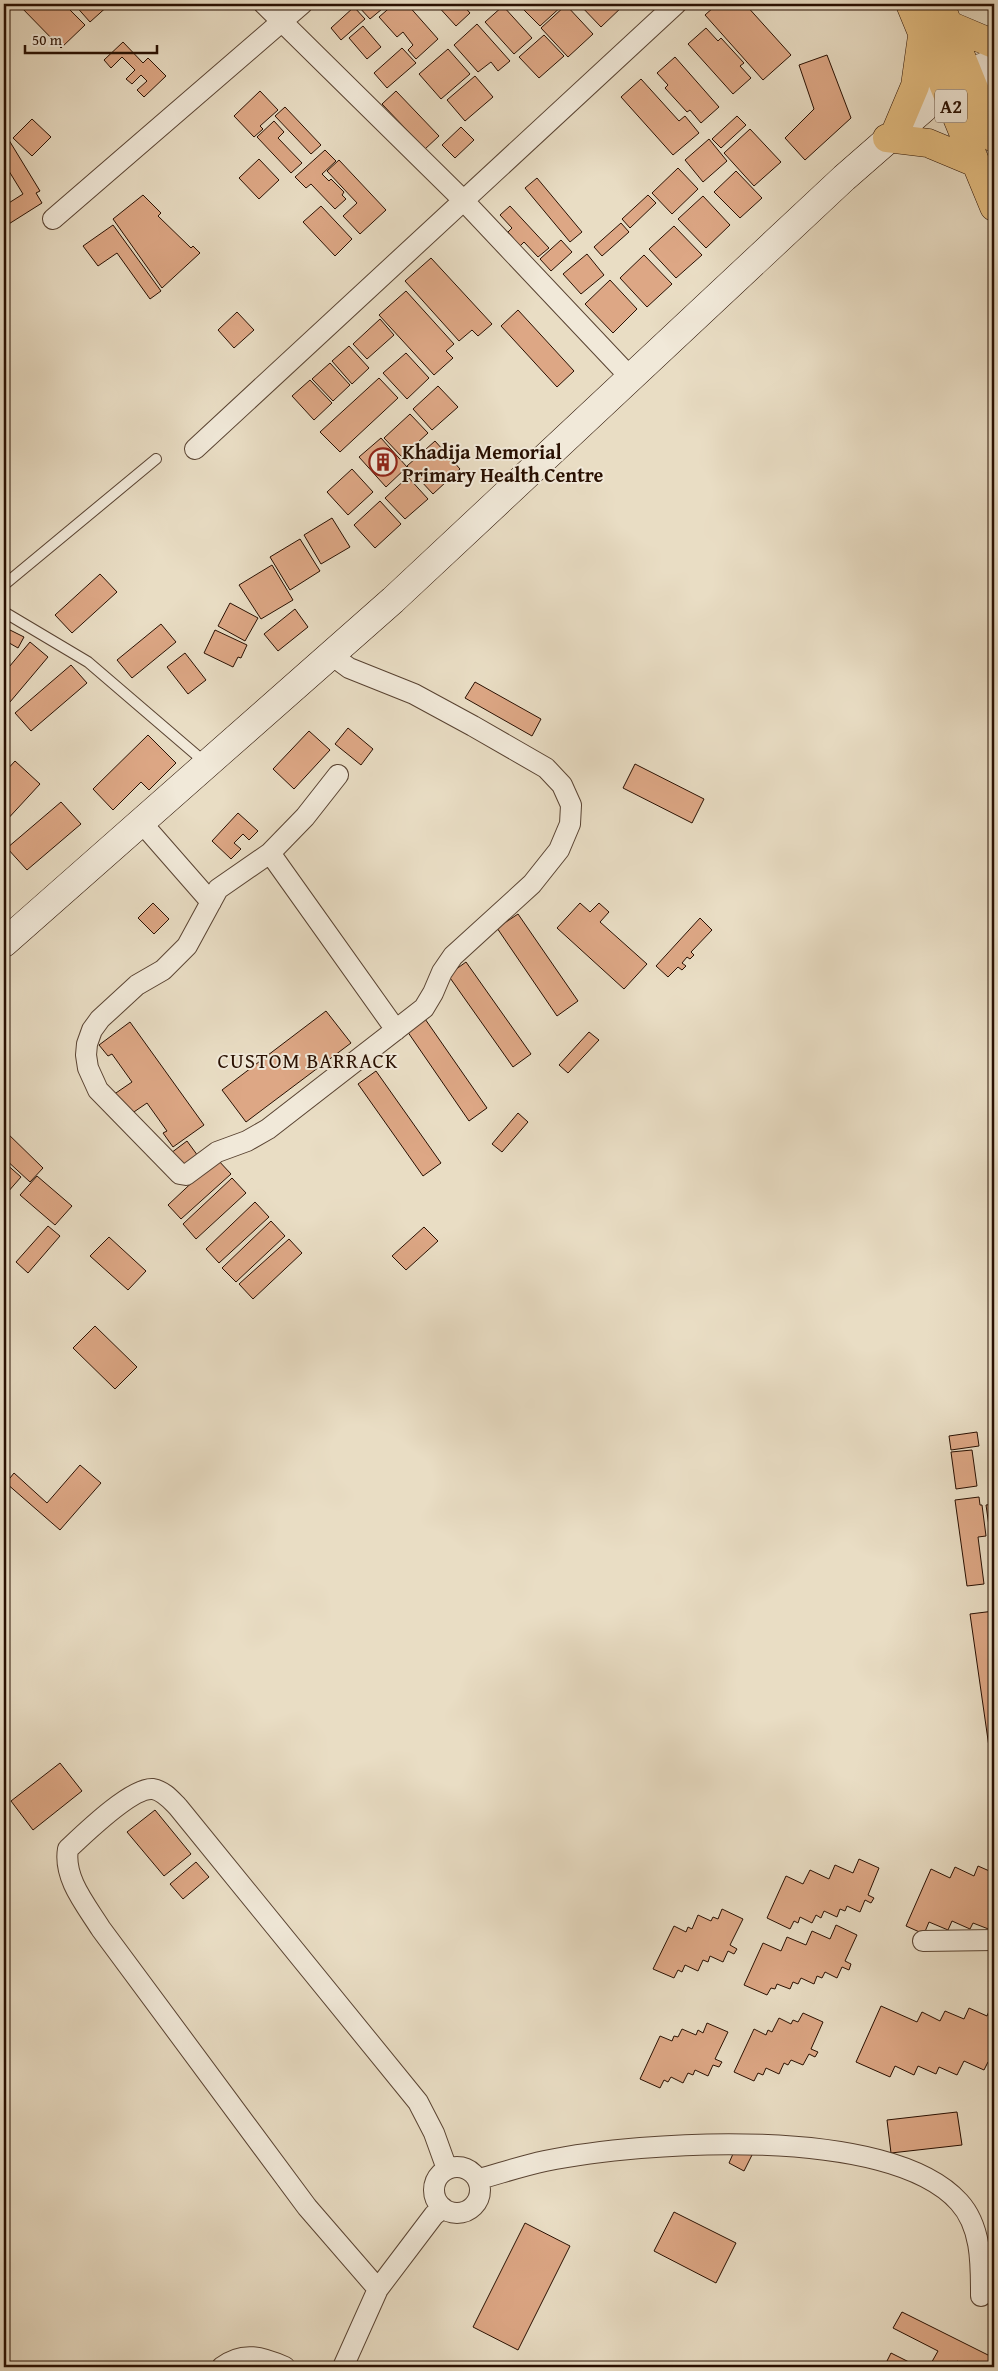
<svg xmlns="http://www.w3.org/2000/svg" width="998" height="2371" font-family="'Gentium Book Plus',serif">
<style>
.building{fill:#dda785;stroke:#291002}
.lines{fill:none;stroke-linecap:round;stroke-linejoin:round}
.lane-casing{stroke:#594332;stroke-width:12}
.street-casing{stroke:#594332;stroke-width:22}
.secondary-casing{stroke:#291002;stroke-width:29}
.highway-casing{stroke:#291002;stroke-width:29}
.lane{stroke:#f1e9d9;stroke-width:10}
.street{stroke:#f1e9d9;stroke-width:20}
.secondary{stroke:#f1e9d9;stroke-width:28}
.highway{stroke:#e4be82;stroke-width:28}
.labels{text-anchor:middle;dominant-baseline:central;stroke-width:4;stroke-linejoin:round;paint-order:stroke}
.shield{fill:#f1e9d9;stroke:#655142;stroke-width:1}
.shield-label{font-size:19px;font-weight:bold;fill:#291002}
.poi-label{font-size:20px;font-weight:bold;fill:#291002;stroke:#f1e9d9;text-anchor:start}
.neighbourhood-label{font-size:21px;letter-spacing:1px;fill:#291002;stroke:#f1e9d9}
</style>
<rect width="100%" height="100%" fill="#e9ddc4"/>
<filter id="stains"><feTurbulence type="fractalNoise" baseFrequency=".004" numOctaves="4"/><feColorMatrix values="0 0 0 0 .2 0 0 0 0 .09 0 0 0 0 .02 0 0 0 .5 -.17"/></filter>
<radialGradient id="worn" r=".72"><stop offset=".6" stop-color="#630" stop-opacity="0"/><stop offset="1" stop-color="#630" stop-opacity=".3"/></radialGradient>
<!-- building -->
<path class="building" d="M18,4H64L85,25L61,48Z
M74,4H110L90,22Z
M360,4H388L370,19L358,6Z
M394,4H407L438,39L416,59L408,50L413,45L403,32L397,37L379,17Z
M436,4H462L470,13L456,26Z
M518,4H564L540,26Z
M579,4H625L601,27Z
M709,4H745L791,55L763,80L705,15L714,7Z
M566,5L593,34L568,57L541,28Z
M503,6L532,38L514,54L485,22Z
M354,7L365,19L341,40L331,28Z
M477,24L510,61L498,71L491,62L478,72L454,45Z
M363,26L381,47L367,59L349,38Z
M706,28L718,41L721,38L744,63L740,66L751,78L733,94L688,44Z
M544,35L564,56L539,78L519,57Z
M123,42L143,63L148,58L166,76L144,97L137,90L147,81L141,75L132,84L126,79L135,70L122,57L111,68L104,60Z
M402,48L416,63L387,88L374,73Z
M448,49L470,74L441,99L419,74Z
M827,55L851,118L805,160L785,138L814,109L799,65Z
M675,57L719,107L701,123L690,110L687,112L665,88L668,85L657,73Z
M475,76L493,97L465,121L447,100Z
M641,79L679,121L685,116L699,133L673,155L621,97Z
M260,91L278,110L260,126L263,129L254,137L234,116Z
M396,91L439,136L425,149L382,104Z
M285,107L321,145L311,154L275,116Z
M737,116L746,125L721,148L712,139Z
M32,119L51,137L32,156L13,138Z
M274,121L284,132L278,138L302,163L291,173L257,137Z
M461,127L474,140L455,158L442,145Z
M750,129L781,162L754,186L724,153Z
M4,132L40,191L36,193L42,203L4,227V206L23,194L4,163Z
M709,139L727,161L703,182L685,160Z
M325,150L336,161L322,174L329,181L331,179L344,192L342,195L346,199L335,209L311,184L306,188L295,177Z
M259,159L279,180L259,199L239,178Z
M339,160L386,210L360,234L343,216L357,203L327,171Z
M678,168L698,189L672,214L652,193Z
M736,171L762,198L740,218L714,192Z
M537,178L582,232L570,242L525,188Z
M143,195L161,213L158,216L191,248L193,246L200,253L162,288L113,219Z
M648,195L656,203L630,228L622,219Z
M703,196L730,225L706,248L678,219Z
M321,206L352,239L335,256L303,222Z
M510,206L549,248L538,257L524,242L520,246L508,232L512,228L500,215Z
M621,223L629,232L602,256L594,247Z
M113,225L161,291L150,299L117,253L98,266L83,246Z
M674,226L702,255L676,278L649,249Z
M561,240L572,252L551,271L540,259Z
M587,254L604,275L581,294L563,274Z
M644,255L672,284L647,307L620,278Z
M431,258L492,324L478,336L472,330L459,341L405,281Z
M610,280L637,309L613,333L585,304Z
M406,291L454,344L446,351L453,358L434,375L379,315Z
M518,310L574,371L557,387L501,326Z
M237,312L254,330L234,348L218,330Z
M380,319L394,335L367,359L353,344Z
M349,346L369,368L352,384L332,361Z
M406,353L429,378L407,399L383,373Z
M330,363L350,385L333,401L312,379Z
M379,378L398,398L340,452L320,432Z
M310,380L332,403L314,420L292,396Z
M438,386L458,407L432,430L413,409Z
M410,414L428,433L402,457L384,438Z
M381,438L407,467L386,487L359,457Z
M435,441L460,469L433,494L407,466Z
M352,469L373,492L348,515L327,492Z
M408,477L428,499L405,519L385,498Z
M380,501L401,524L375,548L354,525Z
M332,518L350,547L321,564L304,535Z
M300,539L320,571L290,590L270,557Z
M272,565L293,600L261,619L239,585Z
M100,574L117,592L72,633L55,615Z
M230,603L258,618L245,641L218,626Z
M295,609L308,627L278,651L264,634Z
M161,624L176,642L132,678L117,660Z
M4,627L24,637L18,648L4,640Z
M215,630L247,645L241,658L238,657L233,667L204,653Z
M30,642L48,657L10,702L4,697V673Z
M185,653L206,680L188,694L167,667Z
M71,665L87,683L31,731L15,713Z
M475,682L541,719L532,736L465,698Z
M348,728L373,749L361,765L335,744Z
M309,731L330,750L294,789L273,769Z
M148,735L176,763L149,790L141,782L113,810L93,789Z
M15,761L40,784L4,823V773Z
M635,764L704,799L692,823L623,788Z
M61,802L81,824L27,870L7,848Z
M238,813L258,831L249,840L243,834L234,843L241,849L231,859L212,841Z
M153,903L169,919L154,934L138,918Z
M580,903L590,912L599,903L609,912L600,922L647,964L624,989L557,928Z
M518,914L578,1001L557,1016L497,928Z
M700,918L712,930L691,952L694,955L690,959L687,957L682,963L686,966L682,970L678,967L668,977L656,966Z
M466,962L531,1054L513,1067L448,975Z
M326,1011L351,1043L246,1122L222,1090Z
M423,1016L487,1108L469,1121L405,1028Z
M130,1022L204,1125L173,1147L163,1133L167,1131L147,1103L128,1116L113,1095L132,1082L112,1054L108,1056L99,1045Z
M589,1032L599,1040L568,1073L559,1065Z
M376,1071L441,1163L423,1176L358,1084Z
M518,1113L528,1122L502,1152L492,1144Z
M4,1130L43,1168L30,1182L4,1158Z
M187,1141L198,1156L178,1170L167,1156Z
M217,1159L231,1174L181,1219L168,1205Z
M4,1162L21,1177L7,1193L4,1191Z
M37,1176L72,1206L55,1225L20,1195Z
M232,1178L246,1193L196,1239L183,1224Z
M255,1202L269,1217L219,1263L206,1249Z
M271,1221L285,1236L236,1282L222,1268Z
M48,1226L60,1236L28,1273L16,1262Z
M424,1227L438,1241L406,1270L392,1256Z
M109,1237L146,1271L128,1290L90,1256Z
M289,1239L302,1253L253,1299L239,1284Z
M95,1326L137,1367L115,1389L73,1348Z
M977,1432L979,1446L951,1450L949,1436Z
M972,1450L977,1486L956,1489L951,1452Z
M80,1465L101,1483L60,1530L6,1483L14,1473L47,1503Z
M979,1497L980,1505H982L986,1536L978,1537L984,1584L967,1586L955,1500Z
M994,1504V1533H990L986,1505Z
M994,1611V1761H991L970,1614Z
M60,1763L82,1791L33,1830L11,1801Z
M155,1810L191,1854L164,1876L127,1832Z
M859,1859L879,1868L868,1895L874,1898L871,1903L865,1900L860,1912L847,1906L845,1911L840,1909L837,1917L824,1911L821,1918L816,1915L812,1923L800,1917L798,1923L794,1921L790,1929L767,1918L786,1876L803,1884L810,1870L829,1879L835,1865L853,1873Z
M196,1862L209,1877L183,1899L170,1884Z
M978,1866L994,1873V1923L991,1930L973,1923L970,1929L952,1921L948,1930L929,1922L924,1934L906,1926L931,1869L950,1878L955,1867L974,1876Z
M722,1909L743,1919L730,1945L737,1949L734,1954L728,1951L723,1962L710,1956L708,1962L703,1960L698,1971L685,1965L682,1972L678,1970L674,1978L653,1969L674,1926L686,1932L688,1927L692,1929L698,1915L711,1921L713,1917L718,1919Z
M836,1925L857,1935L845,1961L851,1964L849,1970L842,1967L837,1978L825,1972L822,1978L817,1976L814,1984L801,1978L798,1984L793,1982L790,1989L777,1984L775,1989L771,1988L767,1995L744,1985L763,1943L781,1951L787,1937L806,1945L812,1931L830,1939Z
M881,2006L917,2022L922,2012L940,2021L945,2011L964,2019L969,2008L987,2016L991,2006L994,2007V2065L988,2062L984,2070L964,2061L957,2075L939,2067L936,2074L918,2066L914,2075L895,2066L890,2077L856,2062Z
M803,2013L823,2022L811,2049L818,2052L815,2057L809,2054L803,2065L791,2060L788,2065L784,2063L779,2074L766,2068L763,2075L758,2073L754,2081L734,2072L754,2029L766,2035L768,2030L772,2032L779,2018L791,2024L793,2020L798,2022Z
M707,2023L728,2032L715,2059L722,2062L719,2067L713,2065L708,2076L695,2070L693,2075L688,2073L683,2083L671,2077L668,2082L664,2080L660,2088L640,2079L660,2036L672,2041L674,2036L678,2037L682,2029L696,2035L698,2030L703,2033Z
M957,2112L962,2145L891,2153L887,2120Z
M736,2147L752,2155L744,2171L729,2163Z
M674,2212L736,2243L716,2283L654,2251Z
M525,2223L570,2246L518,2350L473,2327Z
M902,2312L994,2358V2367H969L957,2361L954,2367H929L938,2351L893,2328Z
M891,2353L919,2367H884Z"/>
<g class="lines">
<!-- lane casing -->
<g class="lane-casing">
<path id="lane" d="M4,585L156,459
M4,612L88,662L207,764"/>
</g>
<!-- street casing -->
<g class="street-casing">
<path id="street" d="M264,4L463,200L630,377
M53,219L302,4
M195,449L676,4
M330,654L349,668L414,694L473,726L546,768L562,785L571,805L570,824L559,850L532,884L453,956L442,972L433,993L424,1008L268,1129L247,1141L217,1152L186,1175L180,1174L98,1090L88,1068L86,1055L87,1044L92,1030L100,1019L137,985L163,970L187,946L218,889L270,853L305,817L338,775
M141,822L211,902
M270,853L396,1030
M923,1941L994,1940
M434 2190a23 23 0 1 1 46 0a23 23 0 1 1-46 0Z
M479,2179C501,2173 522,2166 545,2161C641,2141 889,2124 959,2202C982,2227 981,2265 981,2296
M378,2289L307,2207L101,1929C86,1905 63,1878 68,1849C84,1834 132,1787 153,1789C164,1791 171,1800 178,1807L418,2102L434,2133L447,2169
M222,2367C243,2351 262,2357 285,2367
M343,2367L378,2289L434,2215L443,2208"/>
</g>
<!-- secondary casing -->
<g class="secondary-casing">
<path id="secondary" d="M957,105L994,88
M4,943L393,600L844,178L923,109L943,86L994,62"/>
</g>
<!-- highway casing -->
<g class="highway-casing">
<path id="highway" d="M910,4L994,207
M940,4L994,138
M949,25L994,44
M896,131L915,86L922,36
M887,138L928,143L976,163"/>
</g>
<!-- lane -->
<use href="#lane" class="lane"/>
<!-- street -->
<use href="#street" class="street"/>
<!-- secondary -->
<use href="#secondary" class="secondary"/>
<!-- highway -->
<use href="#highway" class="highway"/>
</g>
<!-- icons -->
<defs>
<g id="building-ring" transform="scale(1.4375)"><circle r="9.5" fill="#f1e9d9" stroke="#8f2418" stroke-width="1.5"/><path d="M-4-6H4V6H1V3H-1V6H-4ZM-2.5-4.3h1.7v1.8h-1.7ZM.8-4.3h1.7v1.8H.8ZM-2.5-1h1.7V.8h-1.7ZM.8-1h1.7V.8H.8Z" fill="#8f2418"/></g>
</defs>
<g fill-rule="evenodd">
<use href="#building-ring" x="383" y="462"/>
</g>
<g class="labels">
<!-- shield labels -->
<rect class="shield" x="935" y="89.5" width="32" height="33" rx="4"/>
<g class="shield-label">
<text x="951" y="106">A2</text>
</g>
<!-- poi labels -->
<g class="poi-label">
<text x="402" y="451">Khadija Memorial<tspan x="402" dy="23">Primary Health Centre</tspan></text>
</g>
<!-- neighbourhood labels -->
<g class="neighbourhood-label">
<text x="308" y="1060">CUSTOM BARRACK</text>
</g>
</g>
<!-- margin -->
<rect width="998" height="2371" fill="none" stroke="#e9ddc4" stroke-width="20"/>
<rect x="5" y="5" width="988" height="2361" fill="none" stroke="#291002" stroke-width="2.5"/>
<rect x="10" y="10" width="978" height="2351" fill="none" stroke="#291002"/>
<!-- scale -->
<path d="M25 45v8h132v-8" fill="none" stroke="#291002" stroke-width="2.5"/>
<text x="32" y="45" font-size="15" fill="#291002" stroke="#f1e9d9" stroke-width="4" paint-order="stroke">50 m</text>
<rect width="100%" height="100%" filter="url(#stains)"/>
<rect width="100%" height="100%" fill="url(#worn)"/>
</svg>
